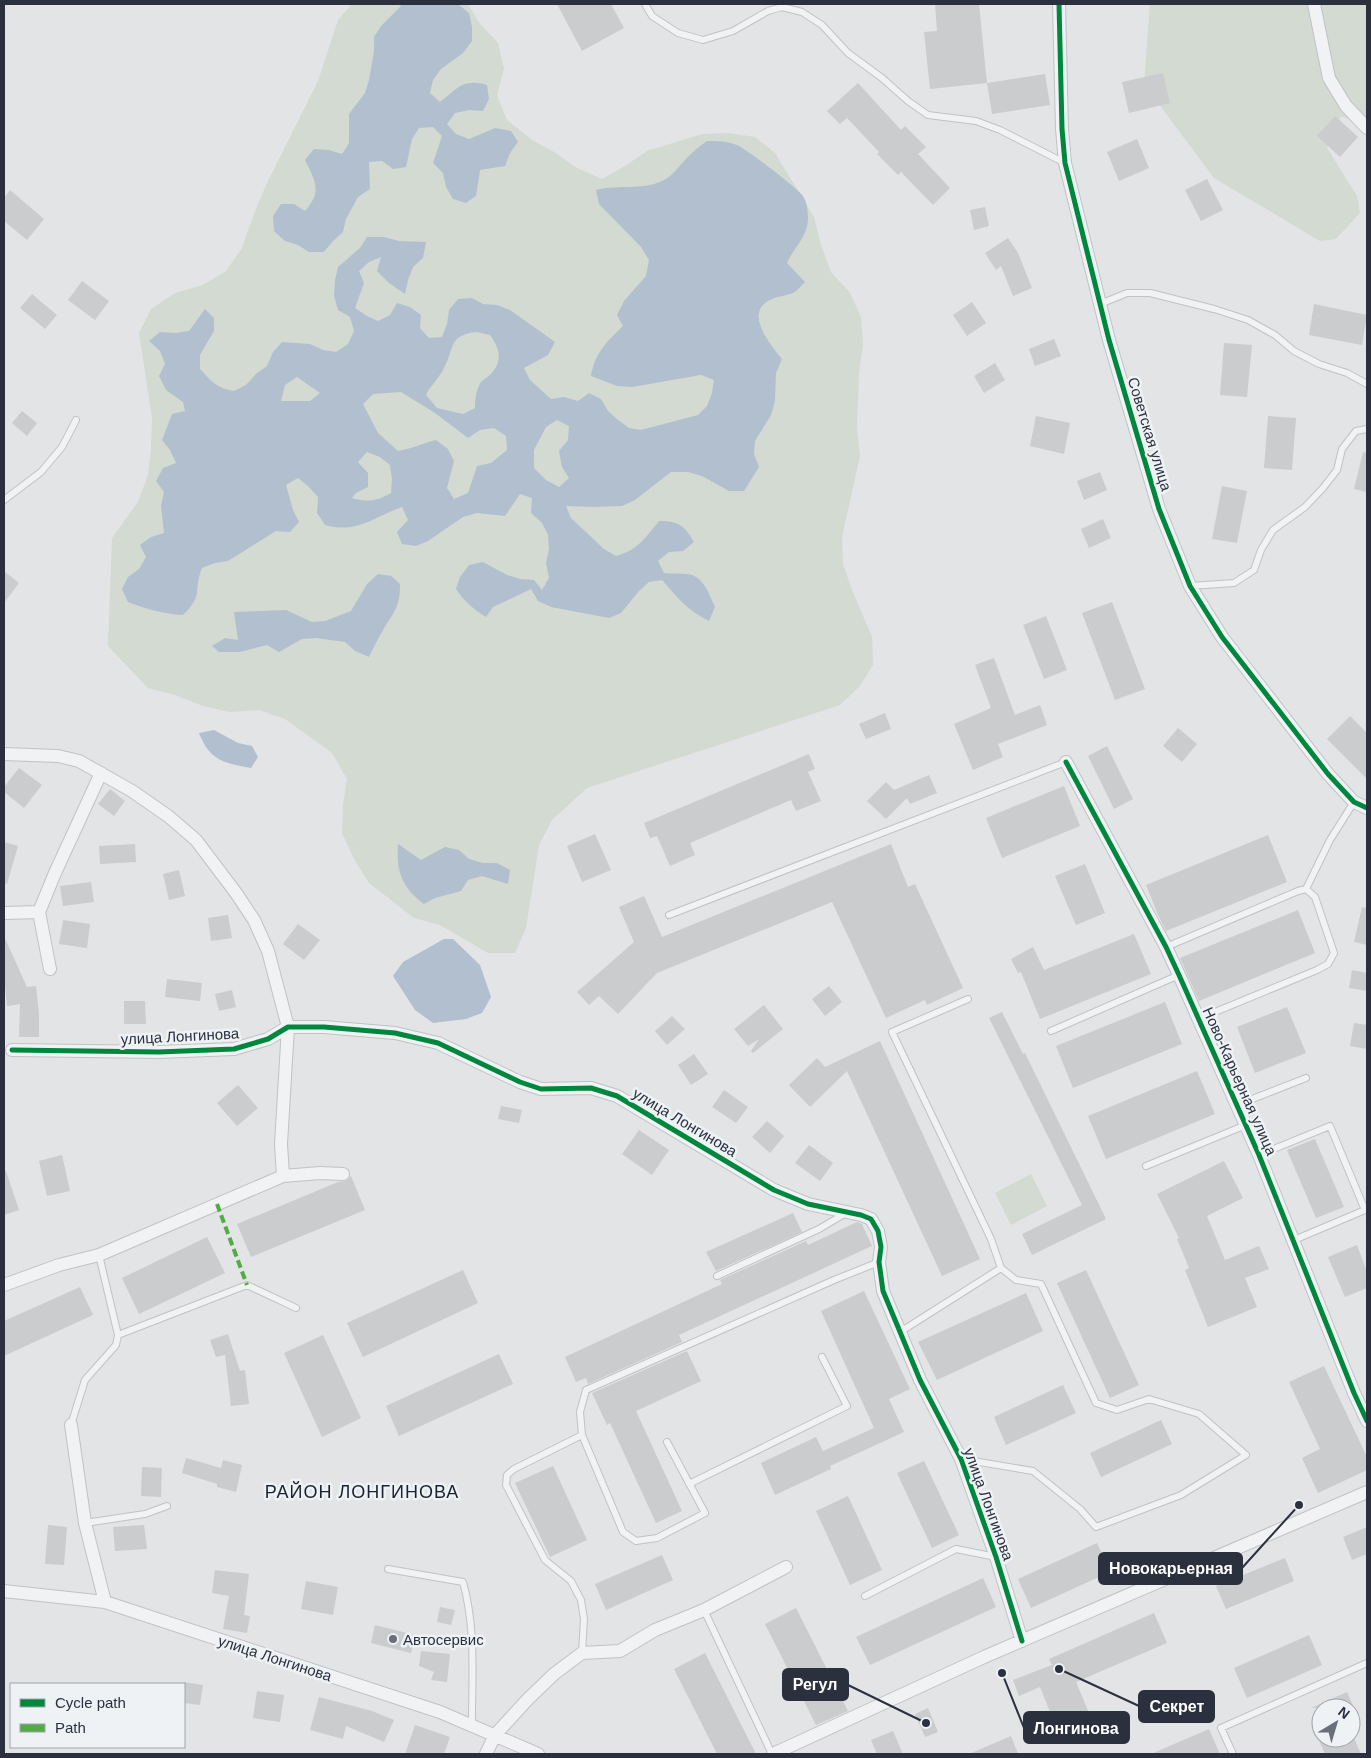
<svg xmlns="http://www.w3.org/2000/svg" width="1371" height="1758" font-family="Arial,sans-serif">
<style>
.green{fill:#d2dad2}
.water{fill:#b2bfcf;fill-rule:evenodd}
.building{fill:#caccce}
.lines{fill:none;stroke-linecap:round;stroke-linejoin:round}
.service-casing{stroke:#c0c2c4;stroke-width:8}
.minor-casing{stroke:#c0c2c4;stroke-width:14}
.service{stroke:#f0f2f3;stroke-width:6}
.minor{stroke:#f0f2f3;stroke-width:12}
.quiet{stroke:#53ab46;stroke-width:4;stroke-dasharray:8 4;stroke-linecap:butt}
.cycleway-casing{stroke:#eff2f5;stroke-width:8}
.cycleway{stroke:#00873e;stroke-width:5}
.poi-dot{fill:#6a6f79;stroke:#eff2f5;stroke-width:2}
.labels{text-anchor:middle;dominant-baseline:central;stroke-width:5;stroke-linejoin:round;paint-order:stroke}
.street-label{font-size:15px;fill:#2a303e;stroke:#eff2f5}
.poi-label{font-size:15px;fill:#2a303e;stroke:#eff2f5;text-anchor:start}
.quarter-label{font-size:18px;letter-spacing:1px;fill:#1c222f;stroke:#eff2f5}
.leader{fill:none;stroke:#2a303e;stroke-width:2}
.callout-dot{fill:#2a303e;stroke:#eff2f5;stroke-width:2}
.callout{fill:#2a303e;stroke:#2a303e;stroke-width:2}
.callout-label{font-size:16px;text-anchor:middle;font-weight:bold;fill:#fff}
</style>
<rect width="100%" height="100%" fill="#e2e4e6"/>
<!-- green -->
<path class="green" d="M352,4H468L480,24L498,43L504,69L497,95L507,120L532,140L554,152L577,168L602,179L625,166L647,151L702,134L728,133L755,137L775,153L814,217L821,245L831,272L850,293L861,317L863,345L859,373L857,427L860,456L842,537L843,564L852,590L872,637L873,665L859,687L840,705L587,788L552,820L539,845L526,928L515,953H488L440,925L414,918L369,883L354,859L342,833L343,805L347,779L332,753L285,719L259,710L230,712L203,706L175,695L148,688L108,646L112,538L138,502L148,475L151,448L152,418L139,333L151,309L175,293L203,285L226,271L242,248L254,214L266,185L318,81L338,20Z
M1150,4H1367V127L1341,116L1327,148L1357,196L1360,213L1336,239L1320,241L1214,178L1144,84Z
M1031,1174L1047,1206L1011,1225L995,1193Z"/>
<!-- water -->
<path class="water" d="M399,4H458L469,13L472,27V41L463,53L441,69L433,80L430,93L440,102C458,88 463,78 487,85L489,99L483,111L469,110L455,113L447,124L456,134L469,139L495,128L511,131L518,142L510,153L505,166L480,170L476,196L466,203L453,199L446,187L443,173L433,163L442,136L433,127L419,128L412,139L406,167L393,169L382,161L369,162L370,189L358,197L346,219L343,232L333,241L324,252H309L298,245L285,241L274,231L273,216L281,204H294L305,211C322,192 316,182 305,160L314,149L329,150L342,154L349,143V114L365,93L369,80L374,51V37L381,26L401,6Z
M707,141C717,141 727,141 737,145C745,148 800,190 803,196C808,204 809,218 807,226C805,238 792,251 787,263L805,282C801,286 797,291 793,293C786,296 777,296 770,300C743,313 771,345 782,359L776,373L775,401L771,415L755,441L754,454L759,467L744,491H729L702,476L688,472H671L635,500L622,506L593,507L566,506L571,518L604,549L616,556C638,550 645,538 659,521C679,521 684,525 694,542L683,551L669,552L658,561L664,573C671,574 687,573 692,575C705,580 710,596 715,607L709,621C686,609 679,599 662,580L649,582L639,591L621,613L609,618L551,607L538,601L531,589L493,607L486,617C473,609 464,601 456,589L460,577L469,565L483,562L507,575L520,579L534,580L542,590L549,578L546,563L549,549L548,535L542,523L531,513L532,498L520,494L505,516L477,513L463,517L428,541L416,546L402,544L397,532L408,520L402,507C373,517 358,534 325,525L317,513L318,497L309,487L298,478L286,485L293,510L299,522L290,532L276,531L228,561L215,563L202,568C193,590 204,595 183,615C164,614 146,609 128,602L122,589L128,577L139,569L146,557L140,545L151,537L164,533L161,506L164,492L156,481L163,468L176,463L170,450L162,440L172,414L185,411L183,402L166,390L159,376L165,364L160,351L149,341L160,332L175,333L189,331L205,309L214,318V331L200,355V369C212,382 217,388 234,391L246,385L256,374L267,366L273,352L282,342L310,344L323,350L336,352L348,344L354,331L350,317L338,310L334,296L335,280L338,267L360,248L367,237H384L399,241L426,242L423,258L413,267L408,280L405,294L389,283L377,271L381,257L369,262L359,271L364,283L355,308L367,316L378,321L390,315L397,303L410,307L421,315L420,328L429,338L442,337L447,324L449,310L458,299L472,298L483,304L497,305L510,310L555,342L548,355L524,368L530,380L551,399L564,397L578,401L589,393L601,399L608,411L618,420L629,428L641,430L698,415L707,406L712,393L714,380L701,375L632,387L617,386L591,376C595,353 607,341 623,326L617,315L624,301L646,276L649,260L641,247L599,204L596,190C618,184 646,191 666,179C674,174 679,166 686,159C692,152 699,147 707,141ZM476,332L490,335C500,349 503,361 491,374C488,377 484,379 481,382C476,390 475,399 475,408L463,414L437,408L426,395C431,385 440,377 444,368C455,347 448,336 476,332ZM297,377L320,393L310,401H281L285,385ZM401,392L435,413L468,438L480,430L494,428L506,436L507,450L491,463L477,466L468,493L454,499L447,488L454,461L448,449L436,440C423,443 411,449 398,451L378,433L363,404L373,394ZM557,420L569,426L568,440L559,451L562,467L569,478L559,487L546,480L534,468V450L546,427ZM367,452L380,457L390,465L392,479L391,493C377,501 368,503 352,498L356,493L368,487V473L358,462Z
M378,574L391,576L400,584C400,610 393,612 382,632C377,640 373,649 369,657L355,651L345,642L316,638L302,639L279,652L267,645L240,652H219L212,646L225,638L238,640L234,612L286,610L312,622L325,621L351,611L367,584Z
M214,730L238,743L252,746L258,757L251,768C224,763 210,761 199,733Z
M398,844L421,860L445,847L459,850L469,859L483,863H497L510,870L508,884L482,876L468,880L461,891L435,898L424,904C402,887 396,872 398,844Z
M444,939H453L480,965L491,997L482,1013L466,1019L433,1023L415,1010L393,976L403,962Z"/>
<!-- building -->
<path class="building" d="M557,4H611L624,28L582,51Z
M935,4H979L987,83L930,89L924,32L937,31Z
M1163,73L1170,103L1129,113L1122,82Z
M1045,74L1050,105L992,114L987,83Z
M858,83L901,130L905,126L926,147L918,154L950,188L933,205L901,172L898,175L877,154L879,152L847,118L840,124L827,111Z
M1335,116L1358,137L1340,157L1317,136Z
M1137,139L1149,168L1119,181L1107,152Z
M1207,179L1223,210L1201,221L1185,190Z
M10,190L44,219L27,240L4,221V198Z
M985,207L989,226L974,230L970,210Z
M1008,238L1018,253L1032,288L1013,296L1001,266L996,270L985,253Z
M82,281L109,301L95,320L68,300Z
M32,294L57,315L45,329L20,308Z
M972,302L986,323L967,336L953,315Z
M1314,304L1367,315L1362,345L1309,335Z
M1054,339L1061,356L1035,366L1029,349Z
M1224,343L1252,345L1247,397L1220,395Z
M995,363L1005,380L984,393L974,376Z
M22,411L37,423L27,436L12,423Z
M1036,416L1070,423L1064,454L1030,446Z
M1268,416L1296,418L1292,470L1264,468Z
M1363,452L1367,453V492L1354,489Z
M1100,472L1107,490L1084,500L1077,481Z
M1222,486L1247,491L1237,543L1212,539Z
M1103,519L1111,538L1089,548L1081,529Z
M4,571L19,583L4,603Z
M1112,602L1145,689L1115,700L1082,613Z
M1046,616L1067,670L1044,679L1023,625Z
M994,658L1015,715L1040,705L1047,725L998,744L1003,757L973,770L954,724L991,708L975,665Z
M885,713L891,729L866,739L859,724Z
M1350,716L1367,733V779L1327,739Z
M1178,728L1197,744L1182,762L1163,746Z
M1107,746L1133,799L1114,809L1088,756Z
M809,754L815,769L808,772L821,801L796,811L791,800L690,843L695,855L670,866L657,836L650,838L644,823Z
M19,768L42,785L24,808L4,792V787Z
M929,775L937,793L910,804L907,798L886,819L867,801L886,782L894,790Z
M1064,786L1080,826L1002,858L986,818Z
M110,789L125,801L114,816L98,804Z
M595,834L611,870L582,882L567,846Z
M1268,835L1287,882L1166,931L1158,915L1146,885Z
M4,842L18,846L7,884L4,883Z
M135,844L136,862L100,864L99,846Z
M891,844L908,887L915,884L963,988L927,1005L925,1000L886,1018L832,902L657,973L618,1014L599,996L589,1005L577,992L634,942L619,907L644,896L662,937Z
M1085,864L1105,913L1076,925L1055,876Z
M179,870L185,896L169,900L163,874Z
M91,882L94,902L63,906L60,886Z
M1362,907L1367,908V945L1354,942Z
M1298,910L1315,953L1199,1001L1180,958Z
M228,915L232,938L211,941L208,918Z
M63,920L90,924L87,948L59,944Z
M298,924L320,940L304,960L283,944Z
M1134,934L1151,974L1040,1019L1021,972L1018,973L1011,959L1033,947L1044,970Z
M4,936L27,987L36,986L39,1015V1037H19L20,1004L7,1006L4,976Z
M1352,970L1367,973V991L1349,988Z
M167,979L202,983L200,1001L165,997Z
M829,986L842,1002L825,1016L812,999Z
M232,990L236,1007L219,1011L215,994Z
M124,1001H145L146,1024H124Z
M1165,1002L1182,1044L1073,1088L1056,1046Z
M764,1005L783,1029L753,1053L751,1051L759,1039L748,1046L734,1029Z
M1287,1007L1306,1053L1255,1073L1237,1027Z
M1002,1012L1023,1054L1025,1053L1106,1219L1032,1255L1022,1234L1082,1205L989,1018Z
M672,1016L685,1029L667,1045L655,1031Z
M1354,1023L1367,1025V1049L1350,1046Z
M880,1041L980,1259L942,1276L847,1071L810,1107L789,1085L817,1058L825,1067Z
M694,1054L708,1074L691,1085L678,1065Z
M1197,1071L1215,1114L1106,1159L1088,1116Z
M238,1085L258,1108L237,1126L217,1103Z
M724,1090L748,1107L736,1123L712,1107Z
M501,1106L522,1110L519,1123L498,1119Z
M767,1121L784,1136L770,1153L752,1137Z
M639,1130L669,1150L652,1175L622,1154Z
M1315,1139L1344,1207L1316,1218L1287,1150Z
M809,1145L833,1163L820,1181L795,1163Z
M62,1155L70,1191L47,1196L39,1161Z
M1224,1161L1243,1198L1207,1216L1225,1260L1259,1246L1269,1269L1245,1278L1257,1307L1208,1327L1185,1270L1189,1268L1177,1239L1179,1238L1157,1194Z
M4,1171H6L19,1210L4,1215Z
M351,1176L365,1210L251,1257L237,1224L338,1182L346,1181Z
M793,1213L802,1232L716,1271L706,1252Z
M857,1222L862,1224L872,1246L679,1335L682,1342L588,1384L586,1378L576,1382L565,1357L722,1284L720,1280L806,1241L808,1245Z
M207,1237L225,1273L139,1314L122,1278Z
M1357,1245L1367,1272V1288L1345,1297L1328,1257Z
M463,1270L478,1303L363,1357L347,1323Z
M1086,1270L1139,1385L1110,1398L1057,1283Z
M80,1287L93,1315L4,1356V1321Z
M864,1291L910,1389L889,1399L904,1432L830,1466L831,1469L775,1495L761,1463L816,1437L823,1451L874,1428L821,1311Z
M1026,1293L1043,1331L937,1380L918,1342Z
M228,1334L240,1371L245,1370L249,1404L231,1406L225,1355L216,1357L210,1340Z
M323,1335L361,1418L322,1437L284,1353Z
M687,1351L701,1381L636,1411L682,1511L656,1523L610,1423L607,1425L592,1393Z
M499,1354L513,1384L399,1436L386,1406Z
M1324,1366L1367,1457V1470L1318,1493L1302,1458L1320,1449L1289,1382Z
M1063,1385L1076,1413L1006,1445L994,1417Z
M1161,1420L1172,1444L1101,1477L1090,1453Z
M186,1458L221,1468L223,1460L242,1465L236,1492L217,1487V1484L182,1473Z
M924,1461L959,1535L932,1548L897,1473Z
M553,1466L587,1540L550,1557L515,1483Z
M142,1467L162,1468L161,1497L141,1496Z
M848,1496L882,1570L850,1585L816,1511Z
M48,1525L67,1527L64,1565L45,1564Z
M144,1525L147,1549L115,1551L113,1527Z
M1367,1527V1554L1352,1560L1343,1537Z
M1097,1543L1110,1572L1031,1608L1018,1579Z
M662,1555L673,1580L606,1610L595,1584Z
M1285,1558L1294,1581L1226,1609L1216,1586Z
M215,1570L249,1574L244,1615L250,1616L247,1633L223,1629L229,1596L212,1593Z
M983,1578L996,1607L870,1665L856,1637Z
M306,1581L338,1587L333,1615L301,1609Z
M440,1607L455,1610L451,1625L437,1622Z
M796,1608L848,1711L816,1725L765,1624Z
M1154,1613L1167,1643L1076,1682L1089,1713L1056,1727L1040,1687L1019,1696L1013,1680L1052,1665L1049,1659Z
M375,1625L415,1635L411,1653L371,1643Z
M1309,1635L1322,1665L1247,1698L1234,1668Z
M421,1651L450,1654L447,1682L431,1680L434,1672L419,1666Z
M705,1653L756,1754H717L674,1669Z
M184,1682L203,1685L200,1705L184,1703Z
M257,1691L284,1695L280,1722L253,1718Z
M1347,1692L1354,1708H1311Z
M319,1697L372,1711L394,1720L384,1742L346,1726L343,1739L310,1730Z
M928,1708L938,1732L925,1737L915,1714Z
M415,1725L450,1737L444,1754H405Z
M1209,1729L1220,1754H1151Z
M893,1731L903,1754H877L871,1740Z
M1011,1736L1018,1754H969Z
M1318,1738H1354L1361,1754H1325Z"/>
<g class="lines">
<!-- service casing -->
<g class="service-casing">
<path id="service" d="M645,4L652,16L678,33L703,40L733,31L768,11L782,7L802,12L822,25L848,53L882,78L908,101L928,115L976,121L1000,130L1065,163
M1100,304L1127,293H1150L1214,309L1248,320L1275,335L1294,351L1319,364L1347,373L1367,384
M4,500L41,472L62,447L76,420
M1190,586L1234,583L1254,570L1261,550L1273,530L1305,507L1323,488L1337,470L1342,449L1356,431L1367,429
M1306,889L1330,840L1354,802
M669,915L1066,762
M1166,947L1298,891L1306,889L1315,897L1334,953L1328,964L1317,970L1198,1019
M968,999L892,1032L991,1239L1001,1268
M1051,1031L1179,975
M1237,1105L1306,1078
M1259,1155L1330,1126L1365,1210L1294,1240
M1146,1166L1246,1125
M99,1255L118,1335
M717,1276L819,1229L846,1213
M900,1332L1001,1268L1016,1280L1041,1284L1096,1403L1117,1410L1149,1399L1199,1414L1246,1455L1181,1495L1096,1527L1080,1509L1033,1471L961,1459
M71,1425L85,1380L116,1345L118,1335L247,1285L296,1308
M667,1442L705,1513L657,1538L636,1541L623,1532L582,1435L580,1412L586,1390L834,1280L879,1262
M689,1484L847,1406L822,1357
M85,1523L145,1514L167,1506
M388,1569L463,1582C476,1628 472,1678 472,1725
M865,1596L956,1549L996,1557
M704,1610L772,1754
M582,1653L584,1619L581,1600L571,1581L545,1560L506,1485L507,1475L514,1469L582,1435
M1233,1754L1221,1728L1367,1663"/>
</g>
<!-- minor casing -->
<g class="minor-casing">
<path id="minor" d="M1059,4L1062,129L1065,163L1109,340L1159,509L1190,586L1222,637L1328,774L1354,802L1367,808
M1314,4L1329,78L1346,106L1367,128
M4,754L58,756L79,761L132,791L168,816L196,840L236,893L254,920L268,951L288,1027L281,1144L283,1176
M1066,762L1166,947L1179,975L1259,1155L1354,1393L1367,1421
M39,912L50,969
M4,913L39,912L55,873L101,773
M12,1050L159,1052L234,1049L268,1039L288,1027H324L395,1033L438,1043L520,1082L541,1089L591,1088L617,1096L774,1190L808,1204L861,1215L871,1219L878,1231L881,1247L879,1262L883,1291L920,1380L961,1459L996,1557L1022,1641
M4,1285L59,1265L99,1255L283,1176L320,1173L343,1174
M71,1425L85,1523L105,1602
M4,1591L105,1602L440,1712L538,1754
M486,1754L495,1735L527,1700L554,1674L582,1653L620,1651L655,1630L704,1610L786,1567
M773,1754L984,1657L1367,1492"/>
</g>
<!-- service -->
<use href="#service" class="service"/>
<!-- minor -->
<use href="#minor" class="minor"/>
<!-- quiet -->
<path class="quiet" d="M217,1204L247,1285"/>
<!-- cycleway casing -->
<g class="cycleway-casing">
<path id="cycleway" d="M1059,4L1062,129L1065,163L1109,340L1159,509L1190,586L1222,637L1328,774L1354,802L1367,808
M1066,762L1166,947L1179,975L1259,1155L1354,1393L1367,1421
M12,1050L159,1052L234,1049L268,1039L288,1027H324L395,1033L438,1043L520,1082L541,1089L591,1088L617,1096L774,1190L808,1204L861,1215L871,1219L878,1231L881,1247L879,1262L883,1291L920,1380L961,1459L996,1557L1022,1641"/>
</g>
<!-- cycleway -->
<use href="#cycleway" class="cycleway"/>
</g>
<!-- markers -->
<circle class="poi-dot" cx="393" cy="1639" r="5"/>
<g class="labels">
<!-- street labels -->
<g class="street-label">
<text transform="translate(1150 434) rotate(73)">Советская улица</text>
<text transform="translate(180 1036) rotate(-3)">улица Лонгинова</text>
<text transform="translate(1240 1081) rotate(66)">Ново-Карьерная улица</text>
<text transform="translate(685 1122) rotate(31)">улица Лонгинова</text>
<text transform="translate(989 1504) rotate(70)">улица Лонгинова</text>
<text transform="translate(275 1658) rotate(18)">улица Лонгинова</text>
</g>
<!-- poi labels -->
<g class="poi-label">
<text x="403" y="1639">Автосервис</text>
</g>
<!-- quarter labels -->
<g class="quarter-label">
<text x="362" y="1492">РАЙОН ЛОНГИНОВА</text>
</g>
</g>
<!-- callouts -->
<path class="leader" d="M1299 1505L1242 1568M926 1723L848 1685M1059 1669L1139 1706M1002 1673L1024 1728"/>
<g class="callout-dot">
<circle cx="1299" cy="1505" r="5"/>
<circle cx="926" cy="1723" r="5"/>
<circle cx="1059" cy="1669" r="5"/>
<circle cx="1002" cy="1673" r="5"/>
</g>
<g class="callout">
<rect x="1099" y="1553" width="143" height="31" rx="5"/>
<rect x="783" y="1669" width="65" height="31" rx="5"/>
<rect x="1139" y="1691" width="75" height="31" rx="5"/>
<rect x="1024" y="1712" width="105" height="31" rx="5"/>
</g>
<g class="callout-label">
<text x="1171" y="1574">Новокарьерная</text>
<text x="815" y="1690">Регул</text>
<text x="1177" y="1712">Секрет</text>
<text x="1076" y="1734">Лонгинова</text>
</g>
<!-- border -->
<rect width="1371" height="1758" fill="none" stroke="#2a303e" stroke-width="10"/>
<!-- legend -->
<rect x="10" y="1683" width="175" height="65" fill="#eff2f5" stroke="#a0a4ac"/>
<rect x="20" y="1699" width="25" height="8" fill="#00873e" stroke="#a0a4ac"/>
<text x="55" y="1708" font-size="15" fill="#2a303e">Cycle path</text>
<rect x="20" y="1724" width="25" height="8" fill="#53ab46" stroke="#a0a4ac"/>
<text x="55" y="1733" font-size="15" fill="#2a303e">Path</text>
<!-- north arrow -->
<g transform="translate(1336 1723) rotate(38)"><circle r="24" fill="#eff2f5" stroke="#a0a4ac"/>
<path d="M0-4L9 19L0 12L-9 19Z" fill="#6a6f79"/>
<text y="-8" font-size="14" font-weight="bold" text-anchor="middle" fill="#2a303e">N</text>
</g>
</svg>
